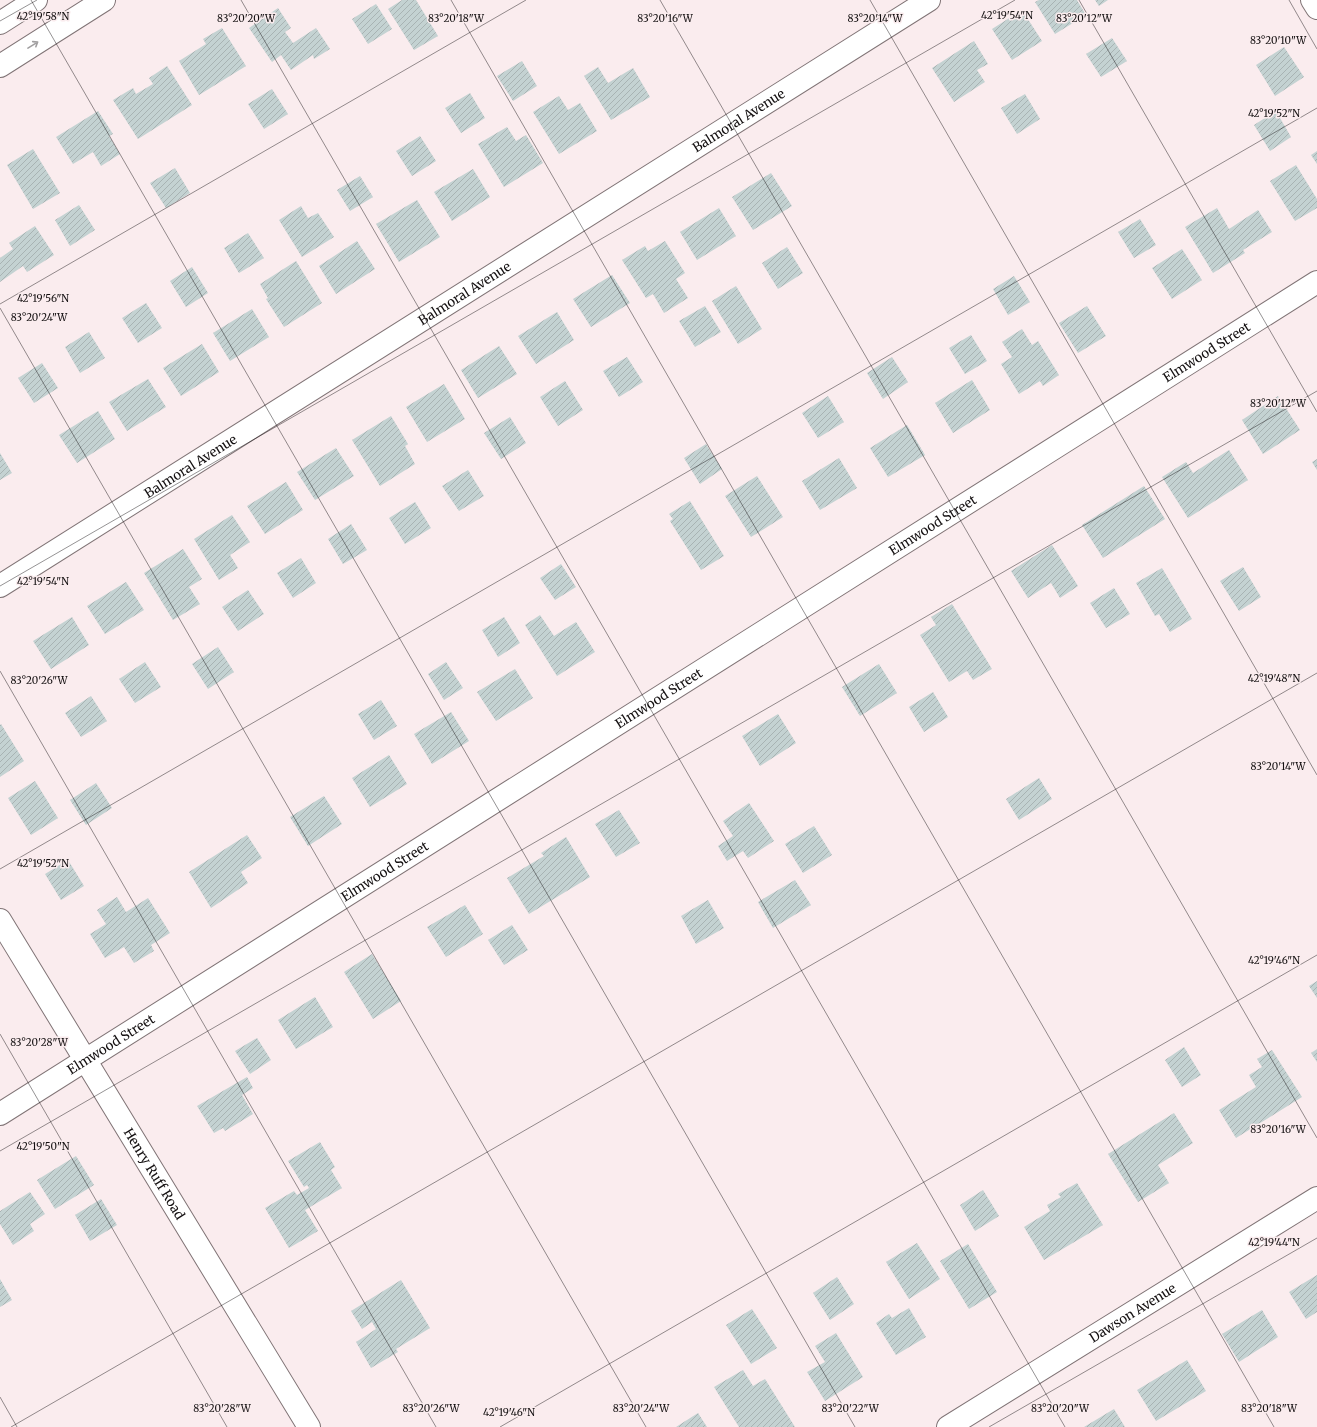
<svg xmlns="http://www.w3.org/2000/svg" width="1317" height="1427" font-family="Merriweather,serif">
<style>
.building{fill:url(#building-hatch)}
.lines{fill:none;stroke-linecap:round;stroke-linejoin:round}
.minor-casing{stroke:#807476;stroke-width:24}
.tertiary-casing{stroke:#807476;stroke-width:24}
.minor{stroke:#fff;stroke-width:22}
.tertiary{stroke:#fff;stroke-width:22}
.oneway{stroke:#a19fa0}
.ticks{fill:none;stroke:#141011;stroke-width:1;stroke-opacity:0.45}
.labels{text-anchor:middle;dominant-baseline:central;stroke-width:3;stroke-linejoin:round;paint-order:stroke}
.street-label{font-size:13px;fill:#141011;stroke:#faecee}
.ticks-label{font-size:10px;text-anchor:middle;fill:#141011;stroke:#faecee;stroke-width:3;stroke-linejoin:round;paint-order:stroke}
</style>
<defs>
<pattern id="building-hatch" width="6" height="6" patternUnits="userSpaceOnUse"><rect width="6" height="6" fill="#c4d2d2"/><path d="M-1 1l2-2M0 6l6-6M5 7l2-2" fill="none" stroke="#a8b3b3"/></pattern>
</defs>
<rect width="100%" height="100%" fill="#faecee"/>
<!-- building -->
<path class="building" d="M402,0H416L438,36L414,50L388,9Z
M1039,0H1077L1086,15L1055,34L1035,2Z
M1095,0H1108L1099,6Z
M376,4L392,29L368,44L352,19Z
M278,8L291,28L285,32L293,43L316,28L330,49L314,59L313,55L291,70L281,55L272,62L249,28Z
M1022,10L1042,41L1012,60L992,29Z
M222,28L246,66L199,95L179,61L206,44L203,39Z
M1112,38L1127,61L1101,77L1086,54Z
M974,41L988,64L977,70L985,82L954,102L932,68Z
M1284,47L1304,77L1275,96L1256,65Z
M522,61L537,86L513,101L497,76Z
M167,66L192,105L138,139L113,100L133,88L136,94L153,84L149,78Z
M598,67L608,83L633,68L650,97L611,120L584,76Z
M272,89L288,114L264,129L248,104Z
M470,93L485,118L461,133L445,108Z
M1025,94L1040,119L1017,134L1001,108Z
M559,96L568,110L580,103L597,131L559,154L533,112Z
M98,111L113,134L109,136L120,154L101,166L93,152L73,164L56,137Z
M1276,111L1291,137L1270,151L1254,125Z
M507,127L516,141L526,135L543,163L504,187L478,144Z
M420,136L436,161L412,176L396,151Z
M33,149L60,193L33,209L7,165Z
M1317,151V164L1311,155Z
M1296,165L1317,199V208L1295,221L1270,181Z
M175,168L190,193L166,208L150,183Z
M473,169L490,197L452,221L434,192Z
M771,173L792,206L753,230L732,197Z
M360,176L373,197L350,211L337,190Z
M417,200L440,237L399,262L376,224Z
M79,205L95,230L70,246L55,220Z
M301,206L308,218L318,213L334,237L302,257L279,220Z
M719,208L736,236L697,260L680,232Z
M1217,208L1229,229L1258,210L1272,232L1243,250L1245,253L1213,273L1185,227Z
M1140,219L1156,245L1134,258L1118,232Z
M35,226L54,255L27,272L23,266L0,282V258L13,249L9,243Z
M248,233L264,258L239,273L224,248Z
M357,241L375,269L336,294L319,266Z
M665,241L685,273L676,279L688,298L664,313L653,294L646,298L622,260L645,246L648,251Z
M787,247L803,273L778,289L762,263Z
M1182,249L1202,280L1172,299L1152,268Z
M296,261L322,303L284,327L266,299L268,298L260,284Z
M192,267L208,293L186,307L170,281Z
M612,275L630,303L591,327L573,299Z
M1014,276L1030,302L1008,315L993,289Z
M736,286L762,329L738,344L712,301Z
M146,303L162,328L138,343L122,318Z
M705,306L721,332L695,347L679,321Z
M1087,306L1106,336L1078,353L1059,323Z
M252,309L269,337L230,361L213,333Z
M557,312L574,340L536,364L518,336Z
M1022,329L1032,345L1038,341L1059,375L1043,386L1040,381L1019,394L1001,364L1012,357L1002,342Z
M89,332L105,358L80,373L65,347Z
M971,335L987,361L965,374L949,348Z
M202,344L219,372L181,396L163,368Z
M499,346L517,374L478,398L461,370Z
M627,357L643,382L619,397L603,371Z
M892,357L908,382L883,399L867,373Z
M42,363L58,388L34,403L18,378Z
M148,379L166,407L127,431L109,402Z
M972,380L990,410L953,433L935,403Z
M565,381L583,410L558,426L540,397Z
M444,384L465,419L427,442L406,407Z
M828,396L844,422L818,438L802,413Z
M1278,396L1300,430L1263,454L1242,420Z
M98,411L115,439L77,463L59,435Z
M391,416L408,444L405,446L415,464L380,486L352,440Z
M510,417L526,443L501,459L484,433Z
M907,425L925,455L888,477L870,448Z
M706,444L722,469L700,484L684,458Z
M336,448L354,476L315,500L297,472Z
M1229,450L1248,480L1188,518L1162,477L1186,462L1193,473Z
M0,453L12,473L0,480Z
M839,458L857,488L820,510L802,481Z
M1317,459V470L1312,462Z
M468,470L484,496L459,511L442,486Z
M757,476L783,517L751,537L725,496Z
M286,482L303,510L265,534L247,506Z
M1144,486L1165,519L1103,558L1082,525Z
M690,501L724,556L701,570L670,521L673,519L669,514Z
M415,502L431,528L405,544L389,518Z
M232,515L250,542L230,555L238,568L219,580L194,539Z
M351,524L367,550L343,564L328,539Z
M1052,545L1078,586L1060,598L1051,583L1028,598L1011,571Z
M183,549L202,579L189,587L200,604L173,620L144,573Z
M301,558L316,583L293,598L277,573Z
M561,564L576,587L555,600L540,578Z
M1243,567L1261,597L1239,611L1220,581Z
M1162,568L1192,619L1170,632L1159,614L1155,616L1136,583Z
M126,582L144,610L105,634L87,606Z
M1114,588L1130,614L1106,628L1090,603Z
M248,590L264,614L238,631L222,607Z
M952,604L992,669L973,680L967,671L949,682L920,635L936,625L931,617Z
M540,615L554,636L576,622L595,652L557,676L525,625Z
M72,617L89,645L51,669L33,641Z
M504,617L520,643L498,657L482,630Z
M218,647L234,672L208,689L192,664Z
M145,662L161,687L135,703L119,679Z
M446,662L463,688L444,700L428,674Z
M879,664L897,693L860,716L842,687Z
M515,669L533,698L496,721L477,692Z
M933,692L948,717L924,732L909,707Z
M91,696L107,721L81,737L65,713Z
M381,700L397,726L374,740L358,714Z
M451,712L469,741L432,764L414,734Z
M778,714L796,743L760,766L742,736Z
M1,724L24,761L0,777V725Z
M389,755L407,784L370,807L352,778Z
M1039,778L1052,799L1019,820L1006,799Z
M35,781L58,818L31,835L8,798Z
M96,783L112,808L86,825L70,800Z
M324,796L342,824L308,846L290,817Z
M749,803L774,841L748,858L743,851L727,861L718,846L733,836L723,821Z
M619,810L640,843L616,857L595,824Z
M814,826L832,855L803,873L785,844Z
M247,835L262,858L241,872L248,883L211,908L189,872Z
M566,837L590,877L529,914L507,878L544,856L541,853Z
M68,860L84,886L61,900L45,874Z
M795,880L811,905L773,928L758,902Z
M117,897L126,912L148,898L170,933L151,945L154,951L134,963L124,947L105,958L90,934L106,924L97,910Z
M708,900L724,928L696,944L681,916Z
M465,905L483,934L446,957L427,927Z
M512,925L528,950L504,965L488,940Z
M372,954L401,1001L373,1019L344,972Z
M1317,981V998L1309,986Z
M315,997L333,1027L296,1049L278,1020Z
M257,1038L271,1060L250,1074L235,1051Z
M1184,1047L1201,1075L1182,1087L1165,1060Z
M1317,1049V1062L1311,1053Z
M1272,1050L1302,1097L1236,1138L1219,1110L1256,1087L1249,1075L1262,1067L1257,1059Z
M247,1077L253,1088L242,1095L253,1114L225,1131L223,1128L214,1133L197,1106Z
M1174,1113L1193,1143L1158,1165L1169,1183L1138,1202L1108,1154Z
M320,1142L335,1167L331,1170L342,1188L305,1210L318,1231L289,1248L265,1208L294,1191L297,1195L309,1188L307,1185L304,1187L288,1161Z
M76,1156L94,1185L55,1209L37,1180Z
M1077,1183L1103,1225L1044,1260L1024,1227L1050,1211L1047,1205L1061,1197L1058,1194Z
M983,1190L999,1216L975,1231L960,1205Z
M30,1192L45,1214L30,1224L34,1231L13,1245L0,1224V1211Z
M101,1199L117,1225L90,1241L75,1215Z
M917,1243L940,1279L909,1299L886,1262Z
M968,1244L997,1292L969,1309L940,1261Z
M1317,1275V1312L1306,1319L1289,1292Z
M837,1277L854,1304L830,1320L813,1293Z
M0,1279L12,1300L0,1307Z
M401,1280L430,1328L396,1349L398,1352L371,1368L356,1342L376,1329L372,1322L362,1329L351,1311Z
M909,1308L926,1337L896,1355L876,1323L889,1314L892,1318Z
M752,1309L777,1348L751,1364L726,1325Z
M1262,1310L1278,1337L1239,1362L1222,1334Z
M836,1333L863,1377L825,1401L807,1372L825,1362L815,1346Z
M1187,1360L1206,1391L1156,1421L1137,1390Z
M743,1370L753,1386L765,1379L795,1427H739L714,1387Z
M1114,1409L1125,1427H1084Z
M698,1413L707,1427H676Z"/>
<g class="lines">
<!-- minor casing -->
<g class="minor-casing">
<g id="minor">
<path d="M1312,0L1317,8"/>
<path id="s1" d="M0,586L929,0"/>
<path id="s2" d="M0,1114L1317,282"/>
<path id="s3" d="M948,1427L1317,1198"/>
</g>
</g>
<!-- tertiary casing -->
<g class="tertiary-casing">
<g id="tertiary">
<path d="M0,23L36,0"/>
<path d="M0,66L104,0"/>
<path id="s4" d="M0,920L309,1427"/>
</g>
</g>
<!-- minor -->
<use href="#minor" class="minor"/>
<!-- tertiary -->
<use href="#tertiary" class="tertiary"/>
</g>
<!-- one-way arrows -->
<defs><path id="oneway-shaft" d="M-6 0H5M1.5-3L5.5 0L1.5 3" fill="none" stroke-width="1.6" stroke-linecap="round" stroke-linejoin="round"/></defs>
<use class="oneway" href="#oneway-shaft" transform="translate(33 45) rotate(-32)"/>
<!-- ticks -->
<path class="ticks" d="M31,0L855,1427M241,0L1065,1427M451,0L1274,1427M660,0L1317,1138M870,0L1317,775M1079,0L1317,412M1289,0L1317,49M0,21L37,0M0,304L526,0M0,308L646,1427M0,586L1015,0M0,671L436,1427M0,869L1317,108M0,1034L227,1427M0,1151L1317,391M0,1397L17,1427M11,1427L1317,673M500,1427L1317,955M989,1427L1317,1238"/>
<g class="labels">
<!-- street labels -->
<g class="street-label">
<text stroke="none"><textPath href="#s1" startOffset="873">Balmoral Avenue</textPath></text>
<text stroke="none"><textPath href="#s1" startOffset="549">Balmoral Avenue</textPath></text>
<text stroke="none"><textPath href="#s2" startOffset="1427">Elmwood Street</textPath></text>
<text stroke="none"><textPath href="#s1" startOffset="225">Balmoral Avenue</textPath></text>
<text stroke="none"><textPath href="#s2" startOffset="1103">Elmwood Street</textPath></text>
<text stroke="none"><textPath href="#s2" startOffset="779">Elmwood Street</textPath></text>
<text stroke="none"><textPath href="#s2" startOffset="455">Elmwood Street</textPath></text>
<text stroke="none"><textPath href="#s2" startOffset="131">Elmwood Street</textPath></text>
<text stroke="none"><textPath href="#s4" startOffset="297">Henry Ruff Road</textPath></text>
<text stroke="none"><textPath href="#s3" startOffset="217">Dawson Avenue</textPath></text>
</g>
</g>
<g class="ticks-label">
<text x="1007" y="19">42°19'54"N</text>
<text x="43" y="20">42°19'58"N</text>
<text x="246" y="22">83°20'20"W</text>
<text x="456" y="22">83°20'18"W</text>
<text x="665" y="22">83°20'16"W</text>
<text x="875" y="22">83°20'14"W</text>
<text x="1084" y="22">83°20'12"W</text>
<text x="1278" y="44">83°20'10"W</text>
<text x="1274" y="117">42°19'52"N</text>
<text x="43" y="302">42°19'56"N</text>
<text x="39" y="321">83°20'24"W</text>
<text x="1278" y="407">83°20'12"W</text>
<text x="43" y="585">42°19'54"N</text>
<text x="1274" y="682">42°19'48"N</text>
<text x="39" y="684">83°20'26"W</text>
<text x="1278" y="770">83°20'14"W</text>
<text x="43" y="867">42°19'52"N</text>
<text x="1274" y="964">42°19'46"N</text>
<text x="39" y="1046">83°20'28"W</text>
<text x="1278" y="1133">83°20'16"W</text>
<text x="43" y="1150">42°19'50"N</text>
<text x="1274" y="1246">42°19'44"N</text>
<text x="222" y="1412">83°20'28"W</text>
<text x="431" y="1412">83°20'26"W</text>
<text x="641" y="1412">83°20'24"W</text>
<text x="850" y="1412">83°20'22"W</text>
<text x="1060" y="1412">83°20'20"W</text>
<text x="1269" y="1412">83°20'18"W</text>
<text x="509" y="1416">42°19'46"N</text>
</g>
</svg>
